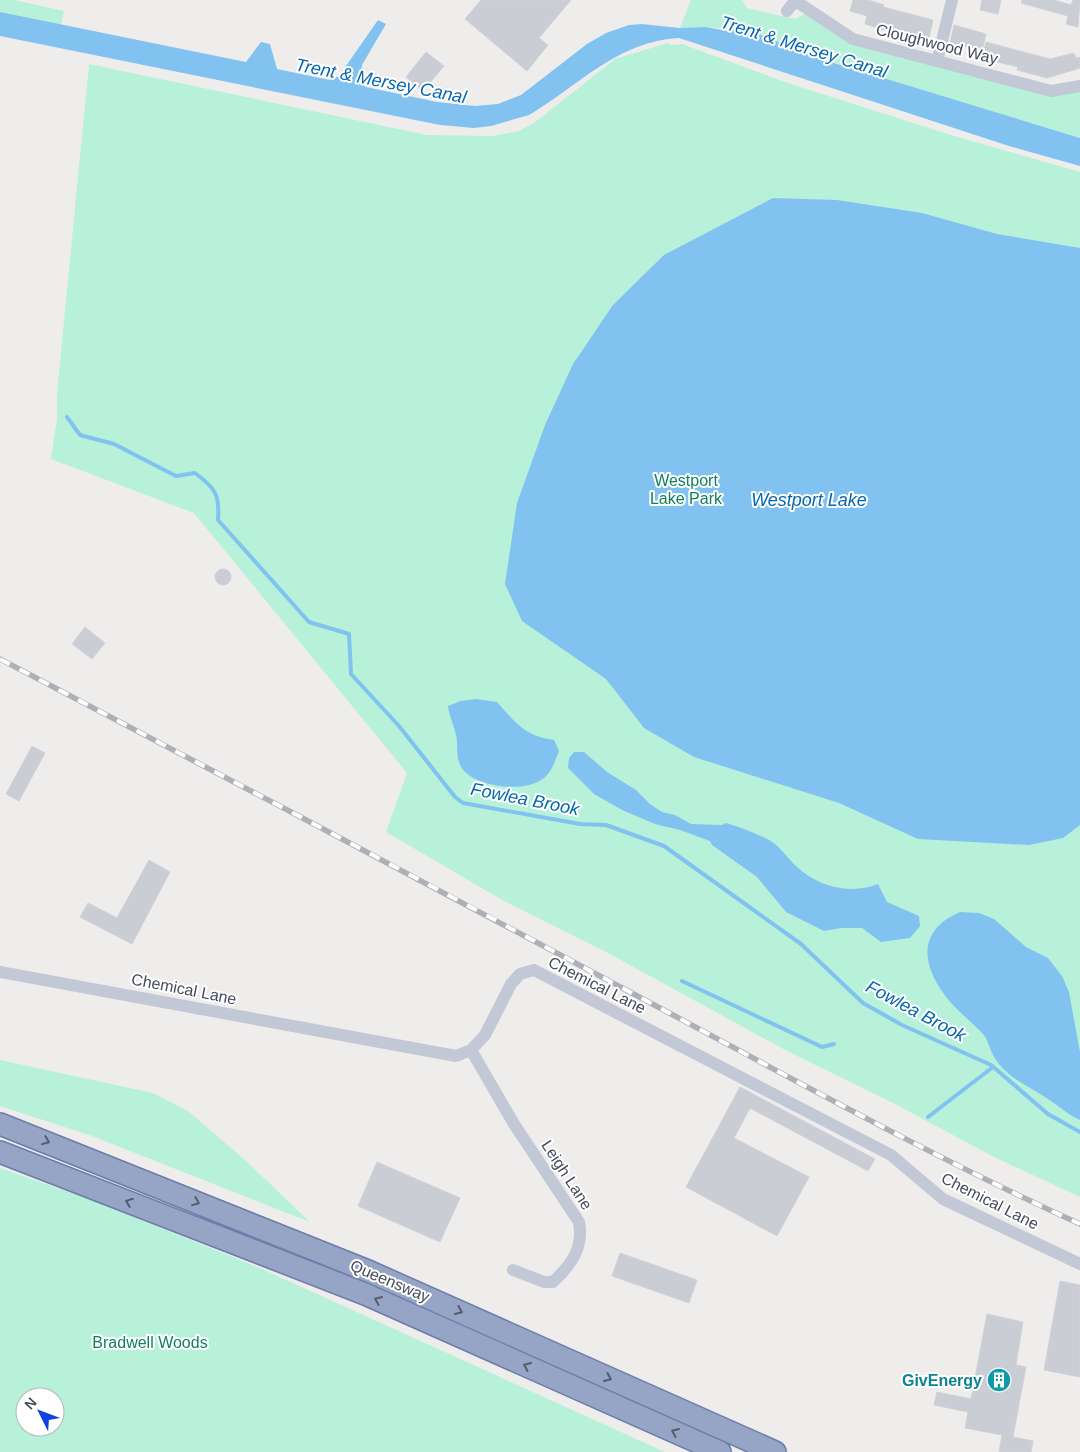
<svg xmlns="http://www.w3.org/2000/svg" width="1080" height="1452" font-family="Arial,sans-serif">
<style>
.green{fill:#b7f1d9;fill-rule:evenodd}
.water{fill:#82c2f0}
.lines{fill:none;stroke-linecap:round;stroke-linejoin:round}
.stream{stroke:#82c2f0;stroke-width:4}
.building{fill:#cbcdd5;stroke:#d0d1d9}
.trunk-casing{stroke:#6c7daa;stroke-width:24}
.minor{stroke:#c2c8d5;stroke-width:12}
.trunk{stroke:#96a4c6;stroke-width:21}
.rail-casing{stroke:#aeb0b7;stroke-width:5.5}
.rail{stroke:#fff;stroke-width:4;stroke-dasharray:11;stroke-linecap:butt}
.oneway{stroke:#545d70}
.labels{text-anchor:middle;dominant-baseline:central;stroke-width:4;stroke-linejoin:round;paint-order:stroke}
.street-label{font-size:16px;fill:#444b5b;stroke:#fff}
.park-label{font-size:16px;fill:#127f5f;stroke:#fff}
.culture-label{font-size:16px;font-weight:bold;fill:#0d838f;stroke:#fff;text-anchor:end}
.water-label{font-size:18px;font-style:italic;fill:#0567ad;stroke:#fff}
</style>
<rect width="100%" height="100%" fill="#efedec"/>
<!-- green -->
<path class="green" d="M0,0H14L64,11L61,25L0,12Z
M691,0H742L747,8L795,19L806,13L848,40L1080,92V138L871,75L762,37L755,31L705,27L680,28Z
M668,43L671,45L682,44L788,83L954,136L1080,172V1197L994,1157L893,1103L787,1051L606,952L504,901L386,832L407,773L194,513L51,459L57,419V393L89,64L427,135L492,136L519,131L534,123L615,59Z
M0,1060L153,1093L188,1111L245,1160L310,1222L92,1136L0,1106Z
M0,1168L97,1202L262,1269L665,1452H0ZM25,1397H55V1427H25Z"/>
<!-- water -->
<path class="water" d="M0,12L246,62L261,42L270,44L277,69L330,80L339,76L378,20L386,24L362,65L360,82L366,87L437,102L475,106L498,104L521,95L587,44L606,33L629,25L642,24L680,28L705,27L729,31L740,26L811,56L1080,138V166L1009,146L679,38C618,41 578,86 529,115L491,126L474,128L440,125L0,36Z
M773,198L837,200L922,213L997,234L1080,248V825L1063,838L1029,845L918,839L839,803L694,757L644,728L606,679L522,621L505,584L517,503L545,425L573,364L613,305L664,255Z
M476,699L497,702C516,723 524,736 554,740L559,751C556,758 553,769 547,775C531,794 481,788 465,772C454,761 459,748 456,735C454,725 449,716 448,706L461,701Z
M574,752H584L607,772L636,790L650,804L662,812L675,815L691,824L722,825L726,823C740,827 755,833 769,840C778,845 784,853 791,861C813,885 847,896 878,884L887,902L919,916L920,926L910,938L881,942L862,928H841L824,931L786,912L757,877L712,845L710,841L680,830L655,824L622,810L594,794L568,768L569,758Z
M960,912L979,913L994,919L1026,947L1048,958L1062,976L1069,992L1080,1052V1120C1069,1115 1061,1108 1051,1101C1032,1088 1010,1080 996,1060C990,1052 989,1040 982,1033C973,1023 961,1014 952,1004C923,971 913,932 960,912Z"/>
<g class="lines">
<!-- stream -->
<path class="stream" d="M67,417L80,435L114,444L176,476L195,473C215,488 220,494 218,520L309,622L349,634L351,674L399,726L455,797L463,803L580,824L606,825L664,846L801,944L863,1003L902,1025L991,1065L1048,1114L1080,1132
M682,981L822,1047L834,1044
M928,1117L993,1067"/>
</g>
<!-- building -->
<path class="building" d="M481,0H571L539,38L548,45L527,71L465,19Z
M853,0H868L884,5L883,7L933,20L929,38L894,33L865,24L867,16L850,11Z
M982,0H1001L998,14L980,10Z
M1022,0H1054L1071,5L1073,0H1080L1078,27L1066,24L1068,16L1021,3Z
M954,25L986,34L982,51L950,43Z
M986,42L1050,59L1074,53L1076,58L1080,57V68L1047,78L1017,70L1018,67L982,58Z
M426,52L444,66L423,91L406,77Z
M215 577a8 8 0 1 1 16 0a8 8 0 1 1-16 0Z
M85,627L105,643L92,659L72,644Z
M32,746L45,753L19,801L6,794Z
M149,860L170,872L132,944L80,917L88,903L117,918Z
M740,1087L875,1159L868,1171L750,1108L734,1138L809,1177L777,1236L686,1187Z
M377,1162L460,1198L440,1242L358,1206Z
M620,1253L697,1280L689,1303L612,1276Z
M1060,1281L1080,1285V1377L1044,1370Z
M987,1314L1023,1322L1016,1365L1026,1367L1013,1437L1033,1441L1031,1452H999L1002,1435L965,1428L968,1412L934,1405L937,1392L971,1399Z"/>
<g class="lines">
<!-- trunk casing -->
<g class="trunk-casing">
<path id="trunk" d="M0,1124L368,1271L775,1452
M0,1152L365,1294L720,1452"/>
</g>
<!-- minor -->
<path class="minor" d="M794,0L853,39L1051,91L1080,86
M787,11L795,1
M937,61L952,0
M0,972L456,1056L471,1050L485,1035L511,984L520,974L534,970L891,1155L943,1199L1080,1264
M471,1050L514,1124L579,1222C584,1248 571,1265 553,1282H544L513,1270"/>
<!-- trunk -->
<use href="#trunk" class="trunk"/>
<!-- rail casing -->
<g class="rail-casing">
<path id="rail" d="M0,659C210,769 419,879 628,991C777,1070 926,1154 1080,1224"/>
</g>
<!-- rail -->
<use href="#rail" class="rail"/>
</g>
<!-- one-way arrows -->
<defs><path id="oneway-chevron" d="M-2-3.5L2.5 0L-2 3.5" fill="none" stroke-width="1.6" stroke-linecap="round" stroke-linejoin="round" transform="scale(1.25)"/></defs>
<g class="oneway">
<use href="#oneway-chevron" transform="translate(46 1141) rotate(22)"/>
<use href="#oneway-chevron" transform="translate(129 1202) rotate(-159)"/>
<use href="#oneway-chevron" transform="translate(196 1202) rotate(22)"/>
<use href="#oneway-chevron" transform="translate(378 1300) rotate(-156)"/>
<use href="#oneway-chevron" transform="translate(459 1311) rotate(24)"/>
<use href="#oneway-chevron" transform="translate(527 1366) rotate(-156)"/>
<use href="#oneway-chevron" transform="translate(608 1378) rotate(24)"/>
<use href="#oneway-chevron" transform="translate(675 1432) rotate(-156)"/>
</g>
<!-- icons -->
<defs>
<g id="building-disc" transform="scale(1.25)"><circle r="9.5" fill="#0f9aa8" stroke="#fff"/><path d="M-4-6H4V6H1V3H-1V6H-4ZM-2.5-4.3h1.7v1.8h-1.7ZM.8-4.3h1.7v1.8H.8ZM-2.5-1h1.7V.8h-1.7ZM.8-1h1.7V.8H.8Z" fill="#fff"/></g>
</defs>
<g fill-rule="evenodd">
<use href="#building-disc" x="999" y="1380"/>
</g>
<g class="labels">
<!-- street labels -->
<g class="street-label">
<text transform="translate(937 44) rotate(14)">Cloughwood Way</text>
<text transform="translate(597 985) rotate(27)">Chemical Lane</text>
<text transform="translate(184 989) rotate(11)">Chemical Lane</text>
<text transform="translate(567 1175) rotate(57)">Leigh Lane</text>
<text transform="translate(990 1201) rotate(27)">Chemical Lane</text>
<text transform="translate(390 1281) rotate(23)">Queensway</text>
</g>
<!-- park labels -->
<g class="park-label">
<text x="686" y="480">Westport<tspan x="686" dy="18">Lake Park</tspan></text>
<text x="150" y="1342">Bradwell Woods</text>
</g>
<!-- culture labels -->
<g class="culture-label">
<text x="982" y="1380">GivEnergy</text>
</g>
<!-- water labels -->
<g class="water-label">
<text transform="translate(804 47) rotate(17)">Trent &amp; Mersey Canal</text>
<text transform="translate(381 81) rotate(11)">Trent &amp; Mersey Canal</text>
<text x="809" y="500">Westport Lake</text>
<text transform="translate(525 799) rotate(11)">Fowlea Brook</text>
<text transform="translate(916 1011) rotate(28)">Fowlea Brook</text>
</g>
</g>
<!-- north arrow -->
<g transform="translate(40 1412) rotate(312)"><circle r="24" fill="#ffffff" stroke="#b4b7bd"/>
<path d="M0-4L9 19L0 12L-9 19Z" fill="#0f41e6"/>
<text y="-8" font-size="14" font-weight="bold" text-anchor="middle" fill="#444b5b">N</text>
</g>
</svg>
